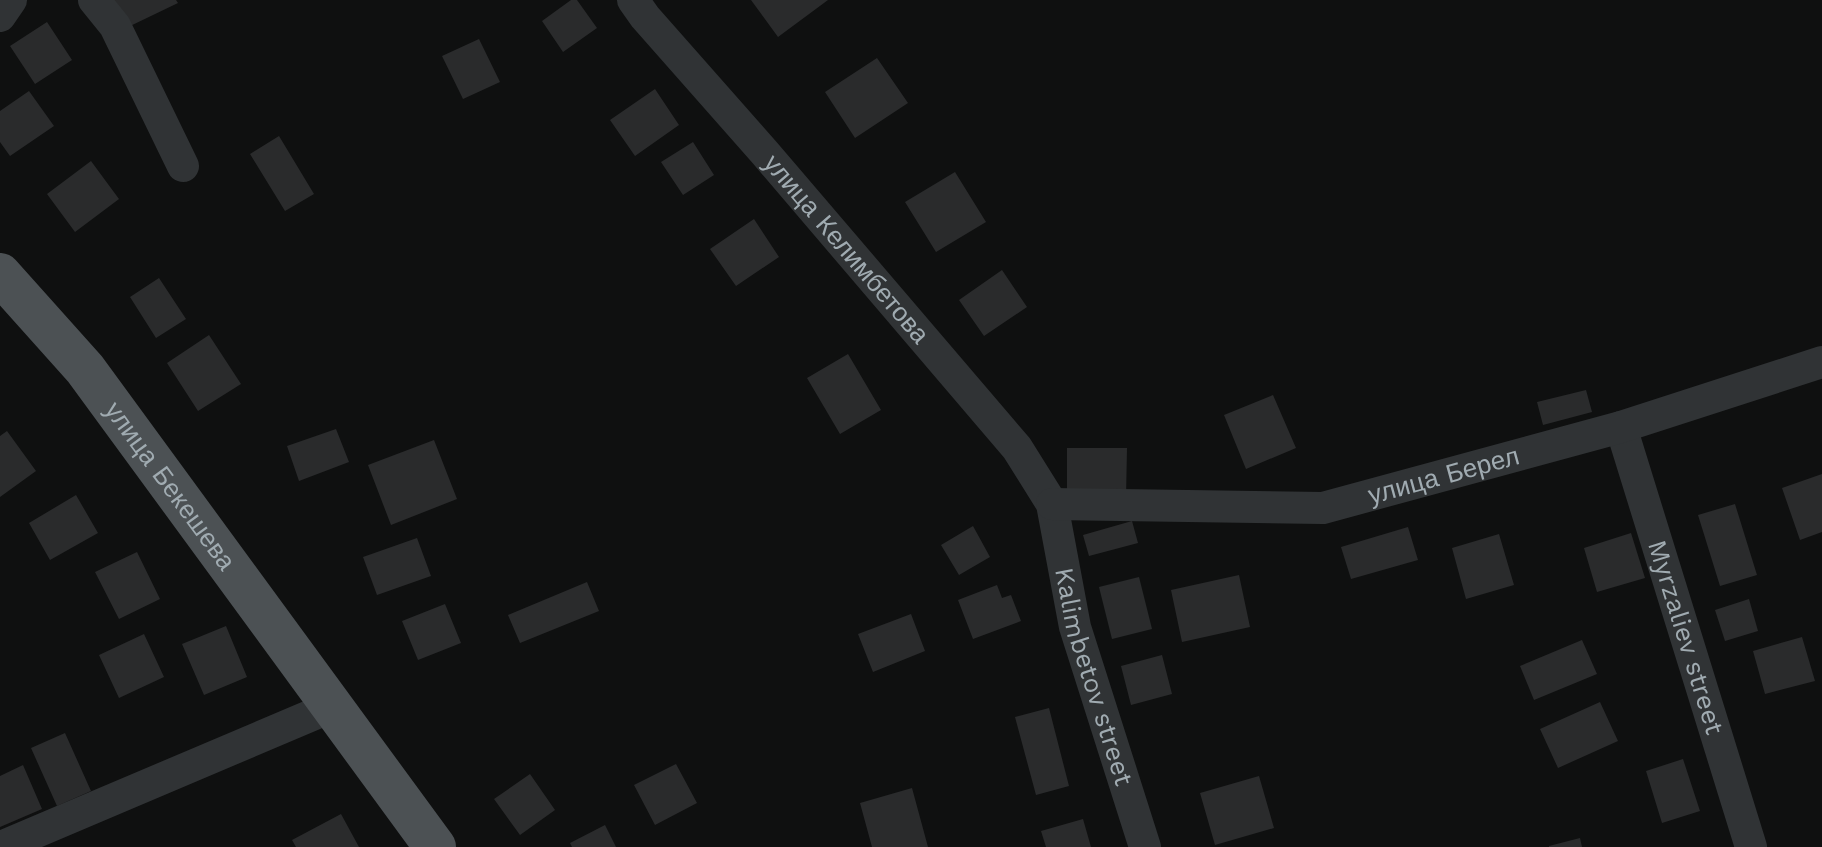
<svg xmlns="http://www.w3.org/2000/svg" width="1822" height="847" font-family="'Work Sans',sans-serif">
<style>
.building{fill:#2a2b2c}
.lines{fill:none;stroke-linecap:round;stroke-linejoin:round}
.minor{stroke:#303335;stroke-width:32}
.major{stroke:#4c5154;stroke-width:42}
.labels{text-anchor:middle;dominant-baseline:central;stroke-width:8;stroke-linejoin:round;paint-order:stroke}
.street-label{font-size:26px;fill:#a0abb1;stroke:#0a0b0b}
</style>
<rect width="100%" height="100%" fill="#0f1010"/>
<!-- building -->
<path class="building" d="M112,0H176L178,3L126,28Z
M571,0H577L597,28L563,52L542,21Z
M751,0H828L778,37Z
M47,22L72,60L35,84L10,46Z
M479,39L500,82L463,99L442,56Z
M877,58L908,103L855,138L825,92Z
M655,89L679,125L635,156L610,120Z
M29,91L54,126L10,156L0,142V111Z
M279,136L314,194L285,211L250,154Z
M693,142L714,175L683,195L661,162Z
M91,161L119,199L75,232L47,194Z
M955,172L986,222L936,252L905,202Z
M754,219L779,257L736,286L710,249Z
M1002,270L1027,307L984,336L959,300Z
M159,278L186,319L156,338L130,297Z
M209,335L241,384L198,411L167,363Z
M848,354L881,410L840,434L807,378Z
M1586,390L1592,412L1543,425L1537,402Z
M1273,395L1296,448L1246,469L1224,415Z
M336,429L349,462L299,481L287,446Z
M7,431L36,471L0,497V436Z
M434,440L457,499L391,525L368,465Z
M1067,448H1127L1126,498L1067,497Z
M1822,474V532L1800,540L1782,488Z
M76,495L98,533L50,560L29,523Z
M1735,504L1757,575L1720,586L1698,515Z
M1132,521L1138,543L1089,556L1083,535Z
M973,526L990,557L959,575L941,545Z
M1408,527L1418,560L1351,579L1341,547Z
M1631,533L1645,578L1597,592L1584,548Z
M1499,534L1514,585L1466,599L1452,548Z
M417,538L431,576L377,595L363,557Z
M137,552L160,599L119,619L95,572Z
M1239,575L1250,627L1182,642L1171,590Z
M1139,577L1152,629L1112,639L1099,587Z
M587,582L599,611L520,643L508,615Z
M997,585L1002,598L1011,595L1021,621L973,639L958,600Z
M1749,599L1758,631L1725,641L1715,610Z
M445,604L461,643L418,660L402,621Z
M911,614L925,651L873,672L858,634Z
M226,626L247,677L204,695L182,644Z
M144,634L164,677L119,698L99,655Z
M1802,637L1815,681L1765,694L1753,651Z
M1582,640L1597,674L1534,700L1520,666Z
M1162,655L1172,694L1131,705L1121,666Z
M1600,702L1618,741L1558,768L1540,729Z
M1049,708L1069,786L1036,795L1015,717Z
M65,733L91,791L57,806L31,748Z
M1683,759L1700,811L1662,823L1646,771Z
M676,764L697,803L655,825L634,785Z
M23,765L42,809L0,827V776Z
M530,774L555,810L520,835L494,799Z
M1259,776L1274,828L1215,845L1200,793Z
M912,788L928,847H872L860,803Z
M341,814L359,847H296L292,840Z
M1083,819L1091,847H1046L1041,831Z
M605,825L616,847H572L570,843Z
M1580,838L1582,847H1549V846Z"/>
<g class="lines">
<!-- minor -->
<g class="minor">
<path d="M94,0L115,26L183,166"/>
<path id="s1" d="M633,0L645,17L765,153L1017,448L1052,504L1075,627L1145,847"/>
<path d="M0,16L11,0"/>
<path id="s2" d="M1621,427L1751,847"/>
<path id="s3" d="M1052,504L1323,508L1621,427L1822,362"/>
<path d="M1,847L331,707"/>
</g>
<!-- major -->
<path class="major" id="s4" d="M0,274L85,369L435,847"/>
</g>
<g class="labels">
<!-- street labels -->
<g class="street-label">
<text stroke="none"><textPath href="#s1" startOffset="328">улица Келимбетова</textPath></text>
<text stroke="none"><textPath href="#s3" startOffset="396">улица Берел</textPath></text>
<text stroke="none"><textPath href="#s4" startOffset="272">улица Бекешева</textPath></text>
<text stroke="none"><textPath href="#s2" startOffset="220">Myrzaliev street</textPath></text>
<text stroke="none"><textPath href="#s1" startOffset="834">Kalimbetov street</textPath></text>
</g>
</g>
</svg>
